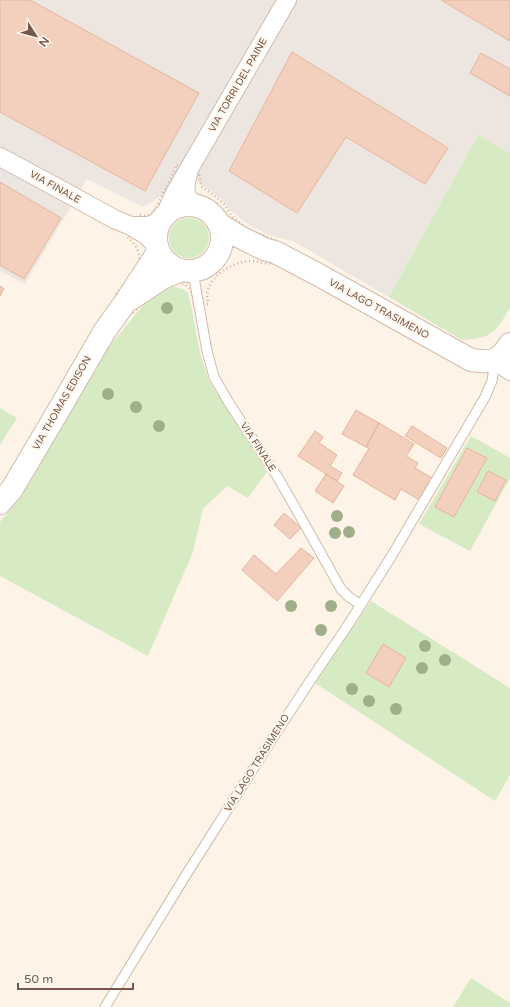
<svg xmlns="http://www.w3.org/2000/svg" width="510" height="1007" font-family="'Varela Round',sans-serif">
<style>
.industrial{fill:#ede5e0}
.green{fill:#d6ebc4}
.building{fill:#f3cfbd;stroke:#e6b59d}
.lines{fill:none;stroke-linecap:round;stroke-linejoin:round}
.lane-casing{stroke:#d1bcae;stroke-width:11}
.street-casing{stroke:#d1bcae;stroke-width:20}
.secondary-casing{stroke:#d4bbac;stroke-width:24}
.path{stroke:#d8b29f;stroke-width:2.5;stroke-dasharray:1 3;stroke-linecap:butt}
.lane{stroke:#fff;stroke-width:9}
.street{stroke:#fff;stroke-width:18}
.secondary{stroke:#fff;stroke-width:22}
.tree{fill:#9faf8a}
.labels{text-anchor:middle;dominant-baseline:central;stroke-width:4;stroke-linejoin:round;paint-order:stroke}
.street-label{font-size:10px;fill:#77574a;stroke:#fff7ed}
</style>
<rect width="100%" height="100%" fill="#fdf3e6"/>
<!-- industrial -->
<path class="industrial" d="M0,0H510V153L478,135L389,297L295,242L267,234L249,225L230,210L222,199L191,178L143,207L87,179L25,284L0,271Z"/>
<!-- green -->
<path class="green" d="M478,135L510,153V308C505,316 498,329 490,334C481,339 471,339 462,340L389,297Z
M169 238a20 20 0 1 1 40 0a20 20 0 1 1-40 0Z
M172,286L182,289L188,293L191,305L200,353L209,381L267,472L248,498L227,486L203,509L193,552L148,656L0,576V522L18,500L97,361L145,303L158,292Z
M0,408L17,418L0,445Z
M471,436L510,458V478L470,551L419,524Z
M371,601L510,688V775L495,801L315,683Z
M471,978L510,1003V1007H453Z"/>
<!-- building -->
<path class="building" d="M0,0H30L199,93L145,191L0,112Z
M441,0H510V41Z
M292,52L448,148L425,184L346,137L297,213L229,171Z
M481,53L510,69V96L470,73Z
M0,182L61,218L24,279L0,265Z
M0,286L4,289L0,296Z
M356,410L379,423L366,447L342,434Z
M379,423L414,444L406,456L418,463L415,468L434,479L419,500L401,489L395,500L353,475L369,448L366,447Z
M412,426L447,448L441,458L405,436Z
M315,431L323,437L319,443L337,455L330,466L342,473L337,481L298,456Z
M467,448L487,458L454,517L435,507Z
M488,471L506,480L495,501L477,492Z
M326,474L344,486L333,503L315,491Z
M284,513L301,528L290,539L274,525Z
M301,548L314,558L277,601L242,570L254,555L276,574Z
M383,644L406,658L389,687L366,673Z"/>
<g class="lines">
<!-- lane casing -->
<g class="lane-casing">
<path id="lane" d="M193,272L207,351L214,377L229,403L277,476L300,516L341,589L349,597L361,605
M105,1007L186,875L274,736L310,681L348,625L391,557L485,397L492,381L495,360"/>
</g>
<!-- street casing -->
<g class="street-casing">
<path id="street" d="M0,157L65,192L114,219L131,226L146,235L156,245
M188,174C184,188 183,198 197,206
M166,213L175,193L287,0
M131,226H149L160,221
M495,360L510,371"/>
</g>
<!-- secondary casing -->
<g class="secondary-casing">
<path id="secondary" d="M156 238a33 33 0 1 1 66 0a33 33 0 1 1-66 0Z
M219,224L238,236L264,249L275,252L317,274L471,360C493,363 498,362 510,344
M132,298L162,278L179,271
M0,503L12,489L57,413L104,332L124,304L158,252"/>
</g>
<!-- path -->
<path class="path" d="M177,165L199,175L202,187L215,196L224,204L231,215L240,223L249,230L277,241L275,252L271,264C265,263 258,261 252,261C234,261 209,275 207,295C207,298 208,301 208,304L194,306C193,302 193,295 191,291C187,285 183,283 176,283C157,284 145,300 133,313L115,295C127,282 147,269 137,249C135,244 131,240 127,237L131,226L139,215L145,216L152,214L158,204Z"/>
<!-- lane -->
<use href="#lane" class="lane"/>
<!-- street -->
<use href="#street" class="street"/>
<!-- secondary -->
<use href="#secondary" class="secondary"/>
</g>
<!-- trees -->
<g class="tree">
<circle cx="167" cy="308" r="6"/>
<circle cx="108" cy="394" r="6"/>
<circle cx="136" cy="407" r="6"/>
<circle cx="159" cy="426" r="6"/>
<circle cx="337" cy="516" r="6"/>
<circle cx="349" cy="532" r="6"/>
<circle cx="335" cy="533" r="6"/>
<circle cx="291" cy="606" r="6"/>
<circle cx="331" cy="606" r="6"/>
<circle cx="321" cy="630" r="6"/>
<circle cx="425" cy="646" r="6"/>
<circle cx="445" cy="660" r="6"/>
<circle cx="422" cy="668" r="6"/>
<circle cx="352" cy="689" r="6"/>
<circle cx="369" cy="701" r="6"/>
<circle cx="396" cy="709" r="6"/>
</g>
<g class="labels">
<!-- street labels -->
<g class="street-label">
<text transform="translate(238 85) rotate(-60)">VIA TORRI DEL PAINE</text>
<text transform="translate(55 187) rotate(29)">VIA FINALE</text>
<text transform="translate(379 309) rotate(29)">VIA LAGO TRASIMENO</text>
<text transform="translate(62 403) rotate(-60)">VIA THOMAS EDISON</text>
<text transform="translate(258 447) rotate(57)">VIA FINALE</text>
<text transform="translate(257 763) rotate(-58)">VIA LAGO TRASIMENO</text>
</g>
</g>
<!-- north arrow -->
<g transform="translate(36 36) rotate(126)" stroke="#fff7ed" stroke-width="3" paint-order="stroke">
<path d="M0-3L7 15L0 10L-7 15Z" fill="#77574a"/>
<text y="-6" font-size="11" font-weight="bold" text-anchor="middle" fill="#77574a">N</text>
</g>
<!-- scale -->
<path d="M18 983v6h115v-6" fill="none" stroke="#77574a" stroke-width="2"/>
<text x="24" y="983" font-size="12" fill="#77574a" stroke="#fff7ed" stroke-width="3" paint-order="stroke">50 m</text>
</svg>
